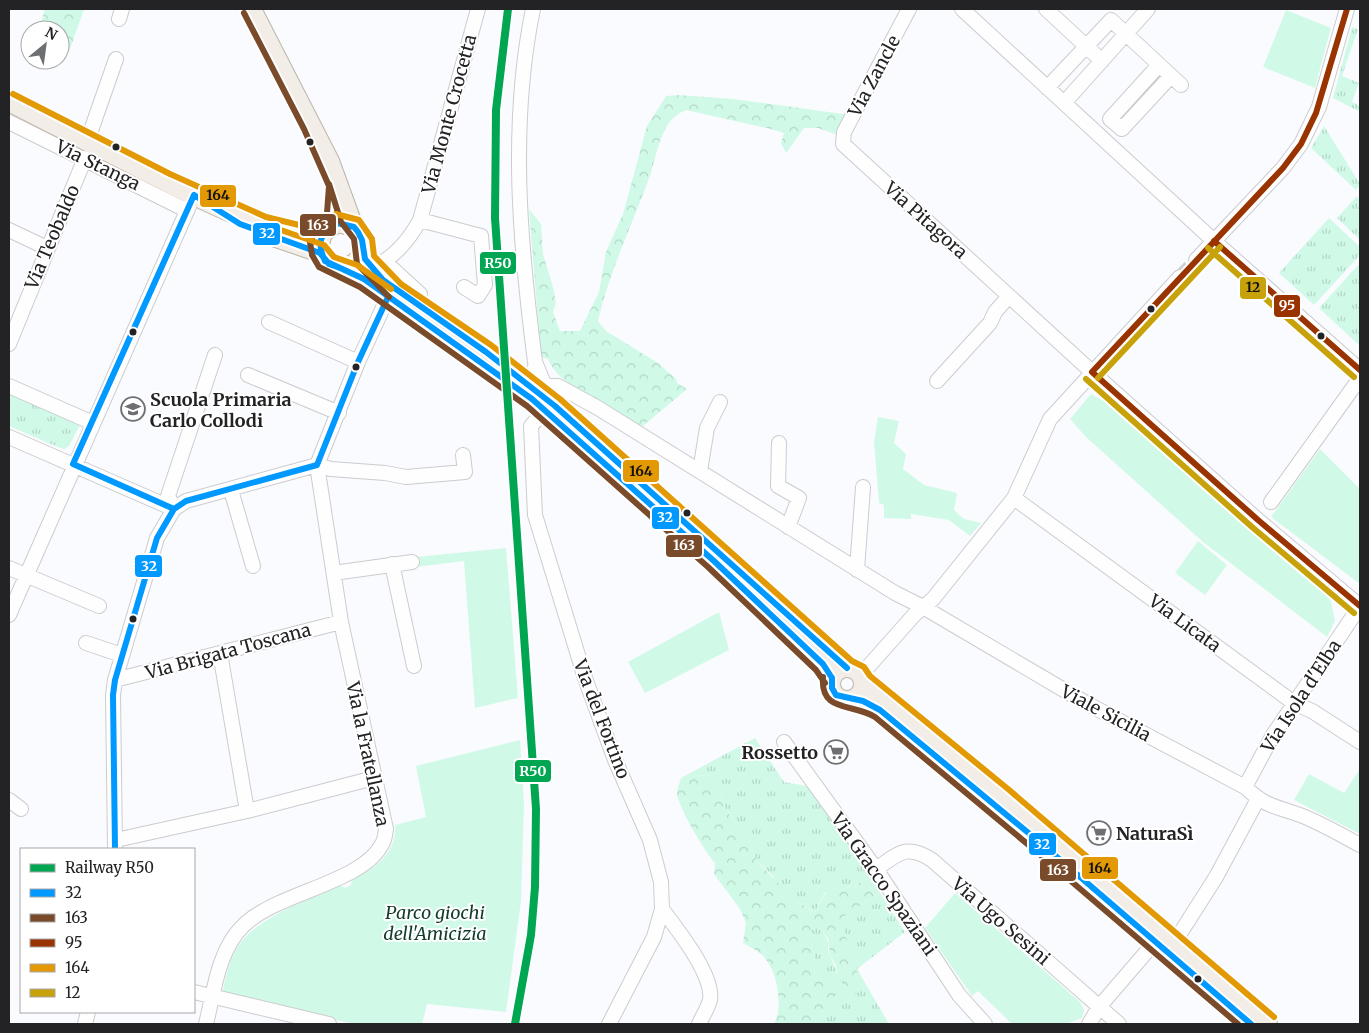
<svg xmlns="http://www.w3.org/2000/svg" width="1369" height="1033" font-family="Merriweather,serif">
<style>
.grass{fill:url(#grass-tufts)}
.forest{fill:url(#forest-crowns)}
.park{fill:#d0fae7}
.lines{fill:none;stroke-linecap:round;stroke-linejoin:round}
.minor-tunnel{stroke:#cfd0d3;stroke-width:14;stroke-dasharray:14 7;stroke-linecap:butt}
.minor-casing{stroke:#cccccf;stroke-width:16}
.major-casing{stroke:#bcb5a9;stroke-width:20}
.minor{stroke:#fefeff;stroke-width:14}
.major{stroke:#f2ede6;stroke-width:18}
.bus-1-casing{stroke:#fff;stroke-width:10}
.bus-2-casing{stroke:#fff;stroke-width:10}
.bus-3-casing{stroke:#fff;stroke-width:10}
.bus-4-casing{stroke:#fff;stroke-width:10}
.bus-5-casing{stroke:#fff;stroke-width:10}
.bus-1{stroke:#09f;stroke-width:6}
.bus-2{stroke:#7a4b2a;stroke-width:6}
.bus-3{stroke:#930;stroke-width:6}
.bus-4{stroke:#e29904;stroke-width:6}
.bus-5{stroke:#c8a20a;stroke-width:6}
.rail-1-casing{stroke:#fff;stroke-width:11}
.rail-1{stroke:#00a651;stroke-width:8}
.bus-dot{fill:#232326;stroke:#fff;stroke-width:2}
.labels{text-anchor:middle;dominant-baseline:central;stroke-width:4;stroke-linejoin:round;paint-order:stroke}
.street-label{font-size:18px;fill:#232326;stroke:#fff}
.poi-label{font-size:18px;font-weight:bold;fill:#232326;stroke:#fff;text-anchor:start}
.park-label{font-size:18px;font-style:italic;fill:#113c2b;stroke:#fff}
.line-badge{stroke:#fff;stroke-width:2}
.badge-label{font-size:14px;text-anchor:middle;font-weight:bold;fill:#fff}
.pale-badge-label{font-size:14px;text-anchor:middle;font-weight:bold;fill:#111}
</style>
<defs>
<pattern id="grass-tufts" width="24" height="20" patternUnits="userSpaceOnUse" patternTransform="scale(1.25)"><rect width="24" height="20" fill="#d0fae7"/><path d="M3 7l-1-3M5 7V3M7 7l1-3M15 17l-1-3M17 17v-4M19 17l1-3" fill="none" stroke="#b2d6c6"/></pattern>
<pattern id="forest-crowns" width="20" height="18" patternUnits="userSpaceOnUse" patternTransform="scale(1.25)"><rect width="20" height="18" fill="#d0fae7"/><path d="M2 6a3 3 0 1 1 6 0M12 15a3 3 0 1 1 6 0" fill="none" stroke="#b2d6c6"/></pattern>
</defs>
<rect width="100%" height="100%" fill="#fafbfe"/>
<!-- grass -->
<path class="grass" d="M1352,27L1358,29L1342,76L1359,83L1352,102L1360,106L1358,111L1333,98Z
M1324,126L1360,184L1356,190L1311,148Z
M1356,197L1360,198V240L1337,218Z
M1329,218L1360,247V255L1314,305L1279,273Z
M1360,263V346L1319,308Z
M9,390L81,423L69,446L65,449L60,448L9,426Z
M755,738L784,782L807,786L872,877L841,890L825,892L815,912L780,892L773,876L756,860L750,842L725,809L719,790L706,775L681,778Z
M880,893L905,932L857,969L889,1024H823L824,980L815,977L814,953L810,940L811,930L819,927C832,942 825,942 830,956C833,963 836,967 837,975L862,990L840,919Z"/>
<!-- forest -->
<path class="forest" d="M45,9H84L69,52L60,48V30H39Z
M678,95L734,99L850,115L840,136L818,128H804L786,153L781,143L784,133L771,129L686,110C674,115 668,122 663,134C656,148 654,166 648,181C631,227 609,273 598,321L606,331L658,363L676,379L677,383L687,389L638,430C632,425 626,418 620,414C597,398 559,386 548,359L541,357L529,209L541,224L543,254L553,287L556,303L553,312L560,331H580L599,292L606,252L623,214L647,126L666,96Z
M706,775L719,790L725,809L750,842L756,860L780,885V892L815,912L828,888L841,890L872,877L880,893L840,919L863,990L855,994L837,975L836,965L830,956L828,938L819,927L811,930L810,940L814,953L815,976L824,980L836,992L824,1005L823,1024H774C784,1005 777,967 760,953C755,949 748,946 743,943L746,923L740,909L714,874L715,863C705,852 678,807 677,793C677,789 680,782 681,778Z"/>
<!-- park -->
<path class="park" d="M1286,10L1331,28L1315,88L1263,67Z
M1091,394L1126,413L1190,473L1306,572L1331,601L1335,621L1327,637L1203,542L1086,437L1070,419Z
M878,417L899,421L894,443L906,454L903,469L924,485L957,493L954,510L964,519L981,523L970,536L949,520L911,514V519L884,518V505L879,503L874,442Z
M1320,449L1360,489V584L1271,517Z
M1198,541L1227,565L1205,595L1175,573Z
M506,548L518,698L475,708L464,561L416,567V557Z
M719,612L729,650L645,693L628,662Z
M520,740L524,805L521,901L506,1012L427,1004L422,1024H355L222,995C225,981 228,964 235,951C253,918 307,901 340,885L345,888L351,885L352,879C376,869 397,852 395,825L426,817L416,766Z
M1360,769V834L1294,800L1309,774L1344,793Z
M955,893L1080,1002L1084,1010L1082,1018L1065,1024H1012L978,991L972,996L925,928Z"/>
<g class="lines">
<!-- minor-tunnel -->
<path class="minor-tunnel" d="M1180,277L1196,260"/>
<!-- minor casing -->
<g class="minor-casing">
<path id="minor" d="M533,9C509,126 520,245 535,362L545,386L548,401
M909,9L844,132L843,144L1092,372L1258,520L1360,606L1273,735L1245,787
M962,9L1214,241L1360,370
M1046,9L1102,61
M119,19L122,9
M1159,65L1110,119L1122,129L1171,76
M1047,88L1111,20L1181,85
M1064,103L1148,9
M9,122L186,210
M87,142L116,59
M420,220L481,236L485,285L478,296L464,287
M9,230L47,248
M1196,260L1283,168L1301,144L1319,107L1347,9
M385,262L420,294
M371,268C393,259 409,240 420,220L478,9
M269,322L358,362
M9,344L85,158
M248,375L339,413
M523,380L529,378L536,366
M937,381L990,323L995,312L1009,296
M9,386L93,423
M545,386H558L598,408L895,593L923,607L1086,703L1245,787C1266,807 1275,806 1300,815C1321,823 1341,835 1360,845
M552,417L538,418L531,426L535,515L585,678L615,760L650,840L661,882L662,909L654,937L609,1024
M9,437L174,509
M779,443L778,486L799,498L788,527
M317,465L358,362L388,297
M317,465L331,469L385,473L406,477L465,472L463,455
M700,471L707,428L720,402
M231,490L253,566
M1014,498L1294,703L1312,711L1360,742
M1271,502L1360,378
M174,509L168,496L215,355
M392,564L414,666
M9,568L99,606
M857,570L863,487
M334,573L412,562
M9,615L194,195
M86,643L122,655
M220,653L247,811
M860,676L915,614L933,599L1014,498L1050,419L1180,277
M115,680L341,622
M784,742L876,869L959,995L985,1024
M9,800L21,809
M116,840L247,811L374,778
M115,849L113,695L115,680L157,538L174,509L186,501L317,465
M876,869C898,854 906,843 932,860L1119,1024
M662,909C677,929 714,975 710,1000C708,1008 702,1017 699,1024
M1174,943L1216,877L1258,799
M194,992L329,1024
M85,1024L88,1012
M206,1024C214,992 218,950 243,926C275,893 363,883 382,844C385,840 385,834 386,829L341,622L317,465
M1089,1024L1099,1007L1155,942"/>
</g>
<!-- major casing -->
<g class="major-casing">
<path id="major" d="M252,9L330,161L354,227
M9,102C55,126 102,149 148,173C195,196 270,239 323,233
M276,238L320,253
M363,253L371,268L396,291
M343,268C363,263 371,242 354,227L337,223L323,233L319,248L325,261L364,279L532,399L714,561L823,664L832,678
M788,615L847,668
M831 684a16 16 0 1 1 32 0a16 16 0 1 1-32 0Z
M863,682L1002,796L1268,1024
M854,699L872,705L892,720"/>
</g>
<!-- minor -->
<use href="#minor" class="minor"/>
<!-- major -->
<use href="#major" class="major"/>
<!-- bus-1 casing -->
<g class="bus-1-casing">
<path id="bus-1" d="M194,195L240,224L320,253L329,264L340,268
M73,464L194,195
M73,464L174,509
M317,465L358,362L388,297
M832,678L823,664L714,561L532,399L364,279L325,261C316,241 320,235 337,223L354,227L358,232L362,240L365,259L383,280L486,352L555,406L847,668
M832,678V688L836,695L863,701L880,710L1043,845L1251,1024
M115,849L113,695L115,680L157,538L174,509L186,501L317,465"/>
</g>
<!-- bus-2 casing -->
<g class="bus-2-casing">
<path id="bus-2" d="M244,13L304,129L329,186L327,213L316,228L310,242L312,255L319,267L360,287L527,406L708,567L816,670L825,683
M329,184L341,222L354,239L357,264L389,297
M823,677C820,713 853,703 875,717L1037,852L1238,1024"/>
</g>
<!-- bus-3 casing -->
<g class="bus-3-casing">
<path id="bus-3" d="M1214,241L1360,370
M1092,372L1283,168L1301,144L1316,113L1347,9
M1092,372L1258,520L1360,606"/>
</g>
<!-- bus-4 casing -->
<g class="bus-4-casing">
<path id="bus-4" d="M13,94L170,174L266,217L299,225L315,224L336,214L359,220L372,239L374,256L401,284L491,345L560,399L852,661L864,667L870,676L1008,789L1274,1017
M278,229L324,245L334,257L357,265L391,289"/>
</g>
<!-- bus-5 casing -->
<g class="bus-5-casing">
<path id="bus-5" d="M1208,248L1354,377
M1098,378L1220,247
M1086,379L1252,527L1354,613"/>
</g>
<!-- bus-1 -->
<use href="#bus-1" class="bus-1"/>
<!-- bus-2 -->
<use href="#bus-2" class="bus-2"/>
<!-- bus-3 -->
<use href="#bus-3" class="bus-3"/>
<!-- bus-4 -->
<use href="#bus-4" class="bus-4"/>
<!-- bus-5 -->
<use href="#bus-5" class="bus-5"/>
<!-- rail-1 casing -->
<g class="rail-1-casing">
<path id="rail-1" d="M508,9L496,110L495,218L536,809L535,887L531,935L515,1024"/>
</g>
<!-- rail-1 -->
<use href="#rail-1" class="rail-1"/>
</g>
<!-- icons -->
<defs>
<g id="school-ring" transform="scale(1.25)"><circle r="9.5" fill="#fff" stroke="#6e6f72" stroke-width="1.5"/><path d="M0-5L7-2L0 1L-7-2ZM-4 1L0 2.5L4 1V4Q0 6-4 4Z" fill="#6e6f72"/></g>
<g id="supermarket-ring" transform="scale(1.25)"><circle r="9.5" fill="#fff" stroke="#6e6f72" stroke-width="1.5"/><path d="M-6-5.5h2.5l.6 2H6L4.5 2H-2.5L-4.4-4H-6ZM-1.5 3.2a1.3 1.3 0 1 0 .1 0ZM3 3.2a1.3 1.3 0 1 0 .1 0Z" fill="#6e6f72"/></g>
</defs>
<g fill-rule="evenodd">
<use href="#school-ring" x="133" y="409"/>
<use href="#supermarket-ring" x="836" y="752"/>
<use href="#supermarket-ring" x="1099" y="833"/>
</g>
<!-- markers -->
<g class="bus-dot">
<circle cx="310" cy="142" r="4.5"/>
<circle cx="116" cy="147" r="4.5"/>
<circle cx="1151" cy="309" r="4.5"/>
<circle cx="133" cy="332" r="4.5"/>
<circle cx="1321" cy="336" r="4.5"/>
<circle cx="356" cy="367" r="4.5"/>
<circle cx="687" cy="513" r="4.5"/>
<circle cx="133" cy="619" r="4.5"/>
<circle cx="1198" cy="979" r="4.5"/>
</g>
<g class="labels">
<!-- street labels -->
<g class="street-label">
<text transform="translate(874 76) rotate(-62)">Via Zancle</text>
<text transform="translate(449 114) rotate(-75)">Via Monte Crocetta</text>
<text transform="translate(98 165) rotate(26)">Via Stanga</text>
<text transform="translate(926 220) rotate(42)">Via Pitagora</text>
<text transform="translate(52 237) rotate(-67)">Via Teobaldo</text>
<text transform="translate(1185 623) rotate(36)">Via Licata</text>
<text transform="translate(228 651) rotate(-15)">Via Brigata Toscana</text>
<text transform="translate(1301 696) rotate(-57)">Via Isola d'Elba</text>
<text transform="translate(1106 713) rotate(28)">Viale Sicilia</text>
<text transform="translate(602 719) rotate(69)">Via del Fortino</text>
<text transform="translate(368 754) rotate(78)">Via la Fratellanza</text>
<text transform="translate(884 884) rotate(55)">Via Gracco Spaziani</text>
<text transform="translate(1001 921) rotate(41)">Via Ugo Sesini</text>
</g>
<!-- poi labels -->
<g class="poi-label">
<text x="150" y="399">Scuola Primaria<tspan x="150" dy="21">Carlo Collodi</tspan></text>
<text x="818" y="752" text-anchor="end">Rossetto</text>
<text x="1116" y="833">NaturaSì</text>
</g>
<!-- park labels -->
<g class="park-label">
<text x="435" y="912">Parco giochi<tspan x="435" dy="21">dell'Amicizia</tspan></text>
</g>
</g>
<g class="line-badge">
<rect x="199" y="184" width="38" height="24" rx="5" fill="#e29904"/>
<rect x="299" y="213" width="38" height="24" rx="5" fill="#7a4b2a"/>
<rect x="252" y="222" width="29" height="24" rx="5" fill="#09f"/>
<rect x="479" y="251" width="38" height="24" rx="5" fill="#00a651"/>
<rect x="1239" y="276" width="28" height="24" rx="5" fill="#c8a20a"/>
<rect x="1273" y="294" width="28" height="24" rx="5" fill="#930"/>
<rect x="622" y="459" width="38" height="24" rx="5" fill="#e29904"/>
<rect x="651" y="506" width="29" height="24" rx="5" fill="#09f"/>
<rect x="665" y="534" width="38" height="24" rx="5" fill="#7a4b2a"/>
<rect x="134" y="554" width="29" height="24" rx="5" fill="#09f"/>
<rect x="514" y="759" width="38" height="24" rx="5" fill="#00a651"/>
<rect x="1028" y="832" width="29" height="24" rx="5" fill="#09f"/>
<rect x="1081" y="856" width="38" height="24" rx="5" fill="#e29904"/>
<rect x="1039" y="858" width="38" height="24" rx="5" fill="#7a4b2a"/>
</g>
<g class="badge-label">
<text x="318" y="230">163</text>
<text x="267" y="238">32</text>
<text x="498" y="268">R50</text>
<text x="1287" y="310">95</text>
<text x="665" y="522">32</text>
<text x="684" y="550">163</text>
<text x="149" y="571">32</text>
<text x="533" y="776">R50</text>
<text x="1042" y="849">32</text>
<text x="1058" y="875">163</text>
</g>
<g class="pale-badge-label">
<text x="218" y="200">164</text>
<text x="1253" y="292">12</text>
<text x="641" y="476">164</text>
<text x="1100" y="873">164</text>
</g>
<!-- border -->
<rect width="1369" height="1033" fill="none" stroke="#232326" stroke-width="20"/>
<!-- legend -->
<rect x="20" y="848" width="175" height="165" fill="#ffffff" stroke="#a7a7a8"/>
<rect x="30" y="864" width="25" height="8" fill="#00a651" stroke="#a7a7a8"/>
<text x="65" y="873" font-size="15" fill="#232326">Railway R50</text>
<rect x="30" y="889" width="25" height="8" fill="#0099ff" stroke="#a7a7a8"/>
<text x="65" y="898" font-size="15" fill="#232326">32</text>
<rect x="30" y="914" width="25" height="8" fill="#7a4b2a" stroke="#a7a7a8"/>
<text x="65" y="923" font-size="15" fill="#232326">163</text>
<rect x="30" y="939" width="25" height="8" fill="#993300" stroke="#a7a7a8"/>
<text x="65" y="948" font-size="15" fill="#232326">95</text>
<rect x="30" y="964" width="25" height="8" fill="#e29904" stroke="#a7a7a8"/>
<text x="65" y="973" font-size="15" fill="#232326">164</text>
<rect x="30" y="989" width="25" height="8" fill="#c8a20a" stroke="#a7a7a8"/>
<text x="65" y="998" font-size="15" fill="#232326">12</text>
<!-- north arrow -->
<g transform="translate(45 45) rotate(29)"><circle r="24" fill="#ffffff" stroke="#a7a7a8"/>
<path d="M0-4L9 19L0 12L-9 19Z" fill="#6e6f72"/>
<text y="-8" font-size="14" font-weight="bold" text-anchor="middle" fill="#232326">N</text>
</g>
</svg>
